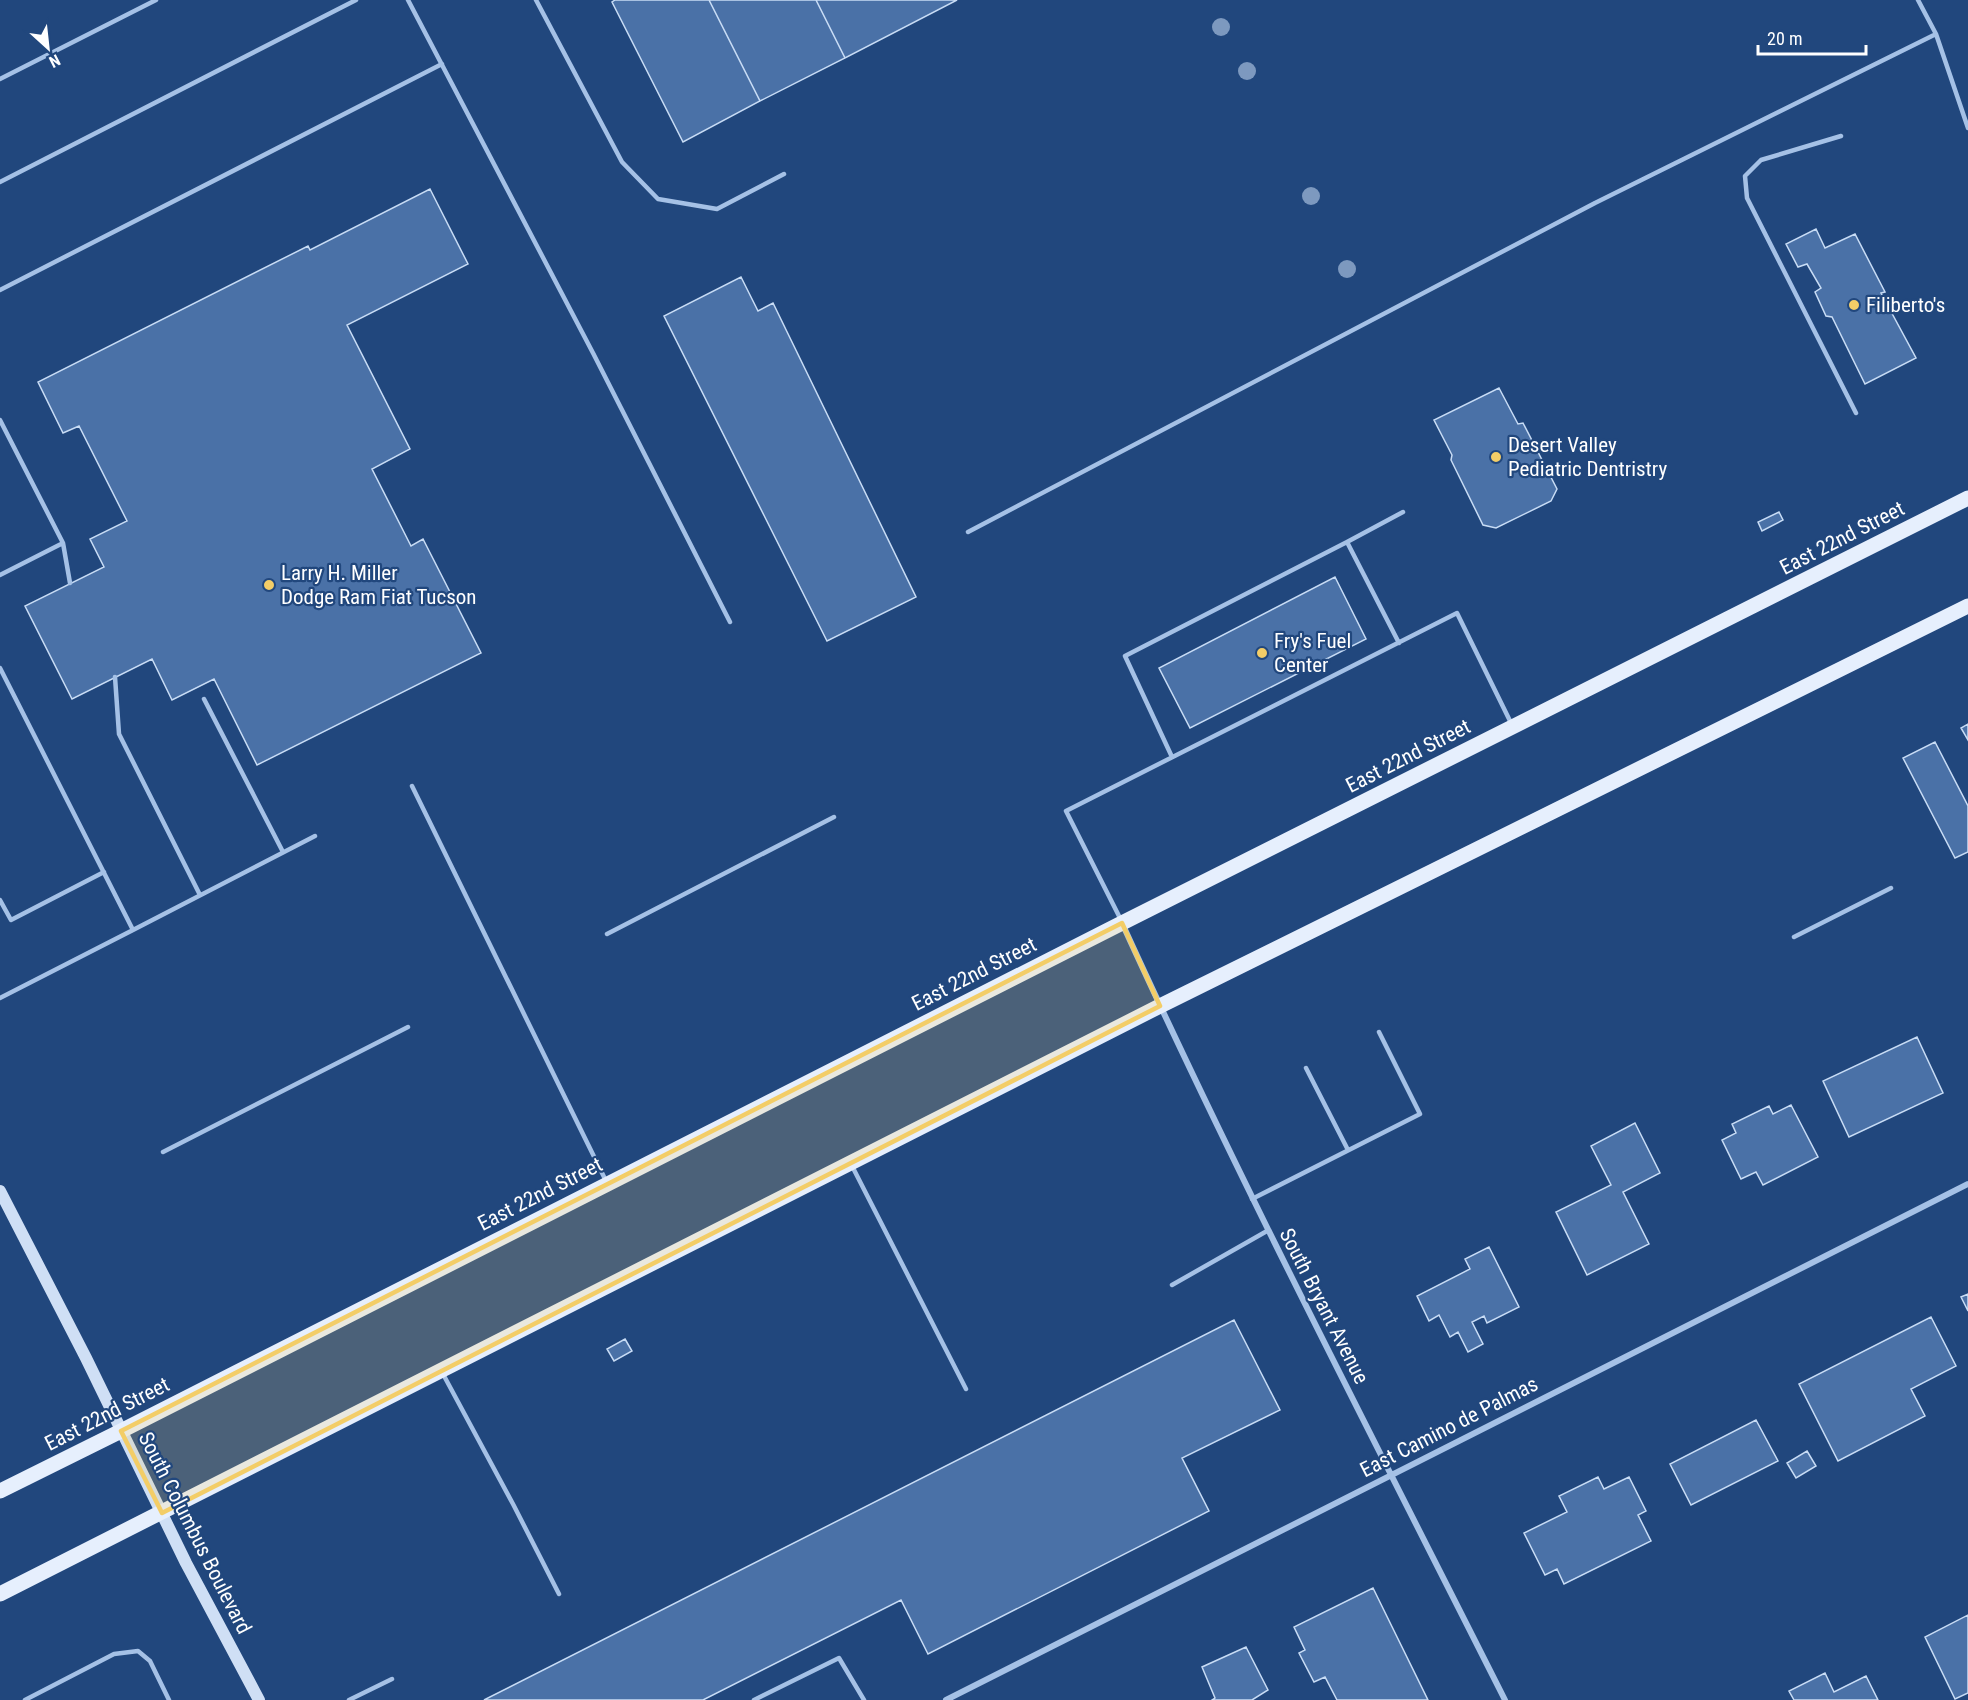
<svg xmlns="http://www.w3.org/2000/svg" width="1968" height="1700" font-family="'Roboto Condensed',sans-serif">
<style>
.building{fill:#4a71a7;stroke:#c8dcf5;stroke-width:1.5}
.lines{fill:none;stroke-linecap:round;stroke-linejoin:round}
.lane{stroke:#a5c1e6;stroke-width:4.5}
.street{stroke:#a5c1e6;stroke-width:6}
.secondary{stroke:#cfdff5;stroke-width:12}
.primary{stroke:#e6effd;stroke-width:15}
.tree{fill:#7d99bf}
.marked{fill:#f3cd67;fill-opacity:0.2;stroke:#f3cd67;stroke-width:4.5;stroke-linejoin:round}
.poi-dot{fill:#f3cd67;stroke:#21477d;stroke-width:2}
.labels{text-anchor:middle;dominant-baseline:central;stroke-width:4.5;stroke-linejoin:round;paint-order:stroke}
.poi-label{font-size:21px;fill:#fff;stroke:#21477d;text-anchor:start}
.street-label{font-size:21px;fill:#fff;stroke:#21477d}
</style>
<rect width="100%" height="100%" fill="#21477d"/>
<!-- building -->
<path class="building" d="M615,0H709L760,101L683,142L612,2Z
M709,0H816L845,58L760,101Z
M816,0H957L845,58Z
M430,189L468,264L347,325L410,449L372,469L411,546L423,539L481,653L257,765L214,679L172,700L152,659L72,699L25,606L104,567L90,539L127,521L79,426L63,433L38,382L308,246L310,250Z
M1816,229L1825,248L1855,234L1885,292L1881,293L1916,358L1865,384L1832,317L1826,316L1815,292L1821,288L1807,264L1798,267L1786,244Z
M741,277L758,311L773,303L916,597L827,641L664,316Z
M1499,388L1518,424L1523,423L1557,489L1551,501L1496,528L1483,525L1451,460L1452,455L1434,420Z
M1779,512L1783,520L1762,531L1758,522Z
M1335,577L1366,639L1190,728L1159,668Z
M1968,724V740L1961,728Z
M1935,742L1968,806V852L1955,858L1903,758Z
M1917,1037L1943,1093L1849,1137L1823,1081Z
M1791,1105L1818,1157L1763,1185L1756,1172L1741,1179L1722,1140L1736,1133L1732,1124L1769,1106L1773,1114Z
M1635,1123L1660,1173L1623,1192L1649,1244L1587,1275L1556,1212L1611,1185L1591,1146Z
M1489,1247L1519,1307L1487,1323L1484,1316L1472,1322L1483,1344L1468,1352L1458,1332L1450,1337L1439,1315L1429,1321L1417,1296L1470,1269L1465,1259Z
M1968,1294V1311L1961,1297Z
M1931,1317L1956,1366L1911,1389L1925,1416L1838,1461L1799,1384Z
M1234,1320L1280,1410L1182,1458L1209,1511L928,1654L901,1600L703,1700H484Z
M625,1339L632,1351L614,1361L607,1349Z
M1756,1420L1778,1461L1691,1505L1670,1464Z
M1807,1451L1816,1466L1796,1478L1787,1463Z
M1598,1477L1604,1489L1629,1477L1646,1511L1638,1515L1651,1541L1564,1584L1557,1569L1545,1575L1524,1533L1567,1512L1559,1496Z
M1373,1588L1428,1700H1337L1325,1677L1314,1682L1299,1653L1305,1650L1294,1627Z
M1968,1615V1693L1955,1699L1925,1637Z
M1246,1647L1268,1690L1252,1700H1212L1215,1698L1202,1667Z
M1825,1673L1834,1692L1866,1676L1878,1700H1794L1789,1691Z"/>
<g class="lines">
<!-- lane -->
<path class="lane" d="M408,0L593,353L730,622
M536,0L622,162L658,199L717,209L784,174
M1918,0L1936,34L1968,128
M0,79L156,0
M1841,136L1761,160L1745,176L1747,198L1856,413
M0,182L356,0
M0,290L442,64
M0,420L63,543L0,575
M968,532L1595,203L1936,34
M63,543L70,583
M1399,643L1347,542L1403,512
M0,668L133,930L0,998
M115,677L119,734L200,895
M204,699L283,852
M1172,757L1125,656L1347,542
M412,786L606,1181
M0,900L11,920L104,872
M1121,920L1066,811L1457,613L1512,725
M133,930L315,836
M607,934L834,817
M1794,937L1891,888
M1306,1068L1348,1150
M163,1152L408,1027
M851,1164L966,1389
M1252,1199L1420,1114L1379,1032
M1172,1285L1267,1231
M443,1374L513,1504L559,1594
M25,1700L114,1654L138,1651L150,1661L169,1700
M349,1700L392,1679
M754,1700L839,1658L864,1700"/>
<!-- street -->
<path class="street" d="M1122,923C1242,1186 1375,1442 1505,1700
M946,1700L1968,1184"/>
<!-- secondary -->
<path class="secondary" d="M0,1191L86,1358L186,1563L259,1700"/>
<!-- primary -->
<path class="primary" d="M0,1491L121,1431L1122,923L1968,498
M0,1594L1160,1006L1968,606"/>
</g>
<!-- trees -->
<g class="tree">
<circle cx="1221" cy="27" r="9"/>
<circle cx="1247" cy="71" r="9"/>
<circle cx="1311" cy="196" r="9"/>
<circle cx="1347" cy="269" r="9"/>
</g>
<!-- marked area -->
<path class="marked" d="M1122,923L1160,1006L162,1513L121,1431Z"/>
<!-- markers -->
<g class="poi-dot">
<circle cx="1854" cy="305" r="6"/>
<circle cx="1496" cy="457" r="6"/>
<circle cx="269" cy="585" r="6"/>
<circle cx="1262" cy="653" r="6"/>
</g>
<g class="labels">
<!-- poi labels -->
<g class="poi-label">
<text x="1866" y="305">Filiberto's</text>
<text x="1508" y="445">Desert Valley<tspan x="1508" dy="24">Pediatric Dentristry</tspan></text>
<text x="281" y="573">Larry H. Miller<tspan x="281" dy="24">Dodge Ram Fiat Tucson</tspan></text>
<text x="1274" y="641">Fry's Fuel<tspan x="1274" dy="24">Center</tspan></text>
</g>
<!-- street labels -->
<g class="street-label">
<text transform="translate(1842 538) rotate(-27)">East 22nd Street</text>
<text transform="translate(1408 756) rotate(-27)">East 22nd Street</text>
<text transform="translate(974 974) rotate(-27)">East 22nd Street</text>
<text transform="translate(540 1194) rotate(-27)">East 22nd Street</text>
<text transform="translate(1324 1306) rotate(63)">South Bryant Avenue</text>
<text transform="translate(107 1414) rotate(-27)">East 22nd Street</text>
<text transform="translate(1449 1427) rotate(-27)">East Camino de Palmas</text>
<text transform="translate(195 1533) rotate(63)">South Columbus Boulevard</text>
</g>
</g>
<!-- north arrow -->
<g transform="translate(48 48) rotate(153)" stroke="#21477d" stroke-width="4.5" paint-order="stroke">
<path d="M0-4.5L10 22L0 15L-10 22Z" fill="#ffffff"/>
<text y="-9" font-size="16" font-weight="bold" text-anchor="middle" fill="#ffffff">N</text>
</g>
<!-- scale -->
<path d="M1758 45v9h108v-9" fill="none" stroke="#ffffff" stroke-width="3"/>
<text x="1767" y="45" font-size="18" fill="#ffffff" stroke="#21477d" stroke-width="4.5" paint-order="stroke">20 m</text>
</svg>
